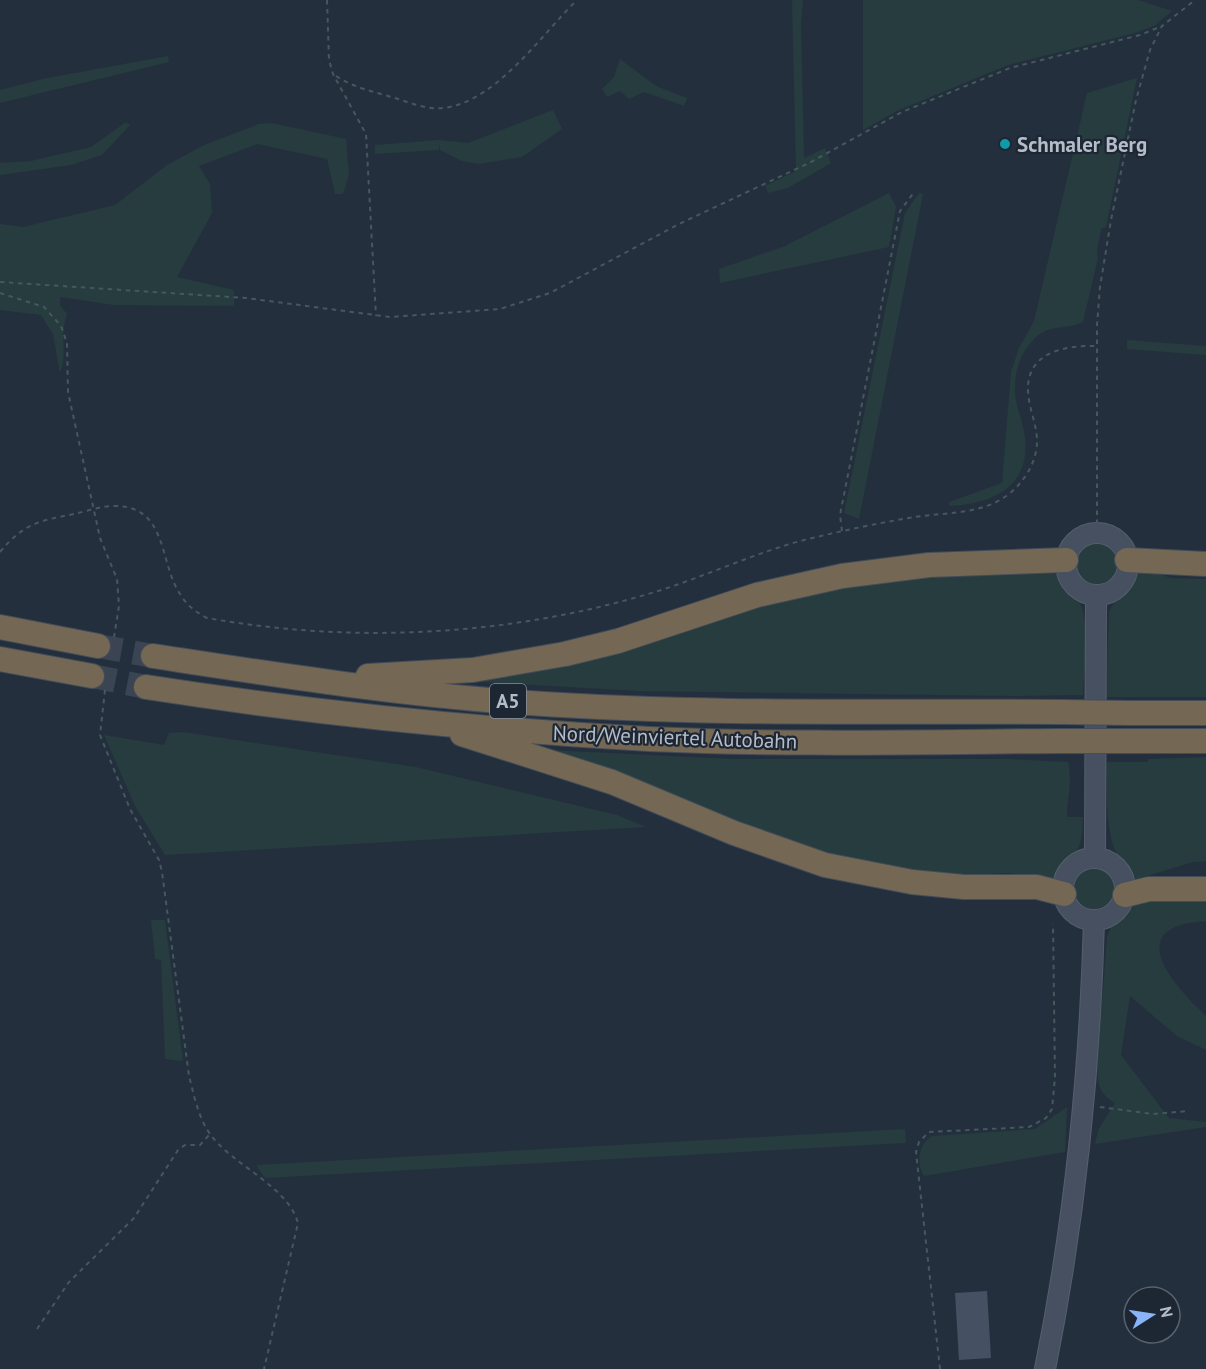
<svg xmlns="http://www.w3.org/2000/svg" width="1206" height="1369" font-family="'PT Sans',sans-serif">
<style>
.green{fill:#263c3f}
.building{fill:#455162}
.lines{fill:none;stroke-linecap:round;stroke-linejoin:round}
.highway-tunnel{stroke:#3a4453;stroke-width:24;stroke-dasharray:24 12;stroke-linecap:butt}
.secondary-casing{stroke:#565f6c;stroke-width:22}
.highway-casing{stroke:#434c59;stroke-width:26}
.path{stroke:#44595c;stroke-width:2;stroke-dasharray:4.5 4.5;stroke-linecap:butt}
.secondary{stroke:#465061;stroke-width:20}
.highway{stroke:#746855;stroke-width:24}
.highway-bridge-casing{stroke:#434c59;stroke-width:26;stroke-linecap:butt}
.highway-bridge{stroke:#746855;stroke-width:24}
.culture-dot{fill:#0f9aa8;stroke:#1d2633;stroke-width:2}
.labels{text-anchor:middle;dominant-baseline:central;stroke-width:4.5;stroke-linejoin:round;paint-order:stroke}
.shield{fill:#1d2633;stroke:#878f9c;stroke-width:1.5}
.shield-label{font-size:20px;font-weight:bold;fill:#b4bcc9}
.poi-label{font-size:21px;font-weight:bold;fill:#b4bcc9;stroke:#1d2633;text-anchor:start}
.street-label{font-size:21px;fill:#b4bcc9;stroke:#1d2633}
</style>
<rect width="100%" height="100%" fill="#242f3e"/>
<!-- green -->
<path class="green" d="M792,0H803L801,23L804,158L825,148L831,163L788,188L768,193L765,186L796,171Z
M863,0H1138L1172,11L1154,26L1135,33L1008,65L899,110L863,130Z
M168,56L169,62L0,103V90L47,78Z
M620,59L656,86L687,98L684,106L644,92L629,99L620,91L607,97L602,89L614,77Z
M1137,78L1106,227L1101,229L1097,251L1098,258L1083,322C1067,330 1050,324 1036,337C1022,350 1015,368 1015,387C1014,403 1023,420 1025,437C1031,487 992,504 949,506V502L1002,483L1011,372L1019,348L1034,321L1087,93Z
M553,110L562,129L522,157L479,164L462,161L440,150L439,141V150L375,154V145L439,140L468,143Z
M126,122L130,125L102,155L71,165L0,175V163L31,161L91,147Z
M272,123L346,139L349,175L343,194H335L327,159L257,144L199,166L210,184L212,213L177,277L234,290V306L114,305L60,297V305L67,314C59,338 68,353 60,373L53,334L41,315L0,310V224L23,227L115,205L167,165L204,145L259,124Z
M889,193L896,207L889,247L720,283L719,269L785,246Z
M919,193L923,194L859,519L844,513L905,213Z
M1127,340L1206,346V355L1127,349Z
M1075 564a21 21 0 1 1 42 0a21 21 0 1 1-42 0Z
M1134,572H1154L1171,578L1206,579V697H1106L1109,612C1116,595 1131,590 1134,572Z
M1003,574H1057C1062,586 1070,590 1078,600C1092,620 1084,670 1083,695L1017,696L639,691L481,682V679L822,590L912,577Z
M183,732L416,767L617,815L646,827L165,855L135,806L104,735L164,745L169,733Z
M548,750L732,759H1008L1068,762C1073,781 1067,797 1067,817H1083C1082,826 1083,842 1077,850C1068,861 1059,864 1055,880L1009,873L944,876L827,855Z
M1206,757V861L1193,862L1134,880C1131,866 1119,861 1114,848C1105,821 1107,790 1106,762H1148V759Z
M1073 888a21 21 0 1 1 42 0a21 21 0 1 1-42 0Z
M1206,898V921C1120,926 1173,985 1206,1016V1050L1177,1036L1130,996L1121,1055L1169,1118L1206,1122V1127L1095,1144L1098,1130L1115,1103C1099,1093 1098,1086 1097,1068L1107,937L1111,927L1123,917L1133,904L1144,900Z
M151,920H165L183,1061L165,1059L161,960L155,959Z
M1067,1107L1065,1152L924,1176C916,1163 918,1145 932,1136L1035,1129Z
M905,1129L906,1143L265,1178L256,1165Z"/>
<!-- building -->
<path class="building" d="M987,1291L991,1358L959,1360L955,1293Z"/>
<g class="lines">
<!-- highway-tunnel -->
<path class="highway-tunnel" d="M98,646L153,656
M92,676L146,687"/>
<!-- secondary casing -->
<g class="secondary-casing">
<path id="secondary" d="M1066 564a31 31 0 1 1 62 0a31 31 0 1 1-62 0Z
M1095,858L1096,595
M1063 889a31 31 0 1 1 62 0a31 31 0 1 1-62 0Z
M1045,1369C1075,1220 1090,1072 1094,920"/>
</g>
<!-- highway casing -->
<g class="highway-casing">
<path id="highway" d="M1127,560L1206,564
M0,627L98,646
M153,656C278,675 403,695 529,703C706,715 883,711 1060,712
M0,659L92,676
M368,676L473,670L565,654L618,641L757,595L842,576L929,565L1066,560
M146,687C313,713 481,730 649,739C786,745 923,742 1059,741
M1131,713H1206
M462,734L612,782L734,833L825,865L912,882L964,887H1037L1064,894
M1129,741H1206
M1125,895L1149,889H1206"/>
</g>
<!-- path -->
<path class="path" d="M327,0L329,60L333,74L366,134L376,316
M336,76C354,88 375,92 395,98C411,103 427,110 444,108C497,101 541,35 577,0
M0,282L246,298L390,317L500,309L550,293L679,224L809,163L902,112L1010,68L1140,35L1162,26
M0,293L44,307L61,326L67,343L68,392L100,538L117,579L119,606L114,637
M842,531L840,515L900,211L915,191
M1097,533V325L1100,287L1111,220L1136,100L1150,50L1162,26L1195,0
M0,552C24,523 39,521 74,514C87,511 101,506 115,506C168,506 159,563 180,594C187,606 196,612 207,618C353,644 506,636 648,594C700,579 751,554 804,540C841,531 878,523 915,517C941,513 968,514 992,504C1016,494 1037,468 1037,441C1037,427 1031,413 1029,400C1021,354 1061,345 1096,346
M105,690L100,735L130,809L159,860L162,872L189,1076C194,1095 198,1117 210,1134C232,1165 288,1186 298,1223L264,1369
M1100,1107L1153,1114L1189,1111
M37,1329L69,1282L134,1218L178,1150L185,1145H200L210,1134
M940,1369L916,1152L919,1142L929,1132L1029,1127L1046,1118L1052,1109L1055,1077L1053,924"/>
<!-- secondary -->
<use href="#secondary" class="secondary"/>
<!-- highway -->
<use href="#highway" class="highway"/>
<!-- highway-bridge casing -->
<g class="highway-bridge-casing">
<path id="highway-bridge" d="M1060,712L1131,713
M1059,741H1129"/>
</g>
<!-- highway-bridge -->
<use href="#highway-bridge" class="highway-bridge"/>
</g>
<!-- markers -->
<circle class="culture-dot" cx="1005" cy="144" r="6"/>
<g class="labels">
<!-- shield labels -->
<rect class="shield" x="490" y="684" width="36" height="34" rx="4.5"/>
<g class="shield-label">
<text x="508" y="701">A5</text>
</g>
<!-- poi labels -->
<g class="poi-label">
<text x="1017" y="144">Schmaler Berg</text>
</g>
<!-- street labels -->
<g class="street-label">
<text transform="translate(675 737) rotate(2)">Nord/Weinviertel Autobahn</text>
</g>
</g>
<!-- north arrow -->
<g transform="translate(1152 1315) rotate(78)"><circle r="28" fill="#1d2633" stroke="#59626f" stroke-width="1.5"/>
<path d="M0-4.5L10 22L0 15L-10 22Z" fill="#8ab4f8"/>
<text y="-9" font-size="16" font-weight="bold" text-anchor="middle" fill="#b4bcc9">N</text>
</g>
</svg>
